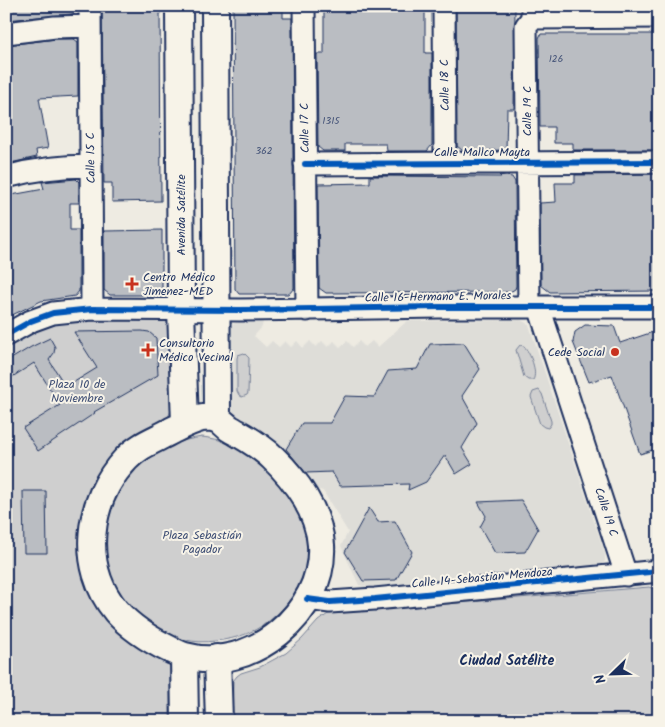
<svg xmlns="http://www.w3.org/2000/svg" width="665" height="727" font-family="Kalam,sans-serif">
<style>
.built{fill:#deddd8}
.green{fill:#cfcfcf;stroke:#757f96}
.building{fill:#babdc2;stroke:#1b2f5e}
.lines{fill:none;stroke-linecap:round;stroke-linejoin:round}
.minor-casing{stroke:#1b2f5e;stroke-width:25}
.major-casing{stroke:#1b2f5e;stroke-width:30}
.minor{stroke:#f7f3e8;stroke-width:21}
.major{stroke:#f7f3e8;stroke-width:26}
.cycleway-casing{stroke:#f7f3e8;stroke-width:9}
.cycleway{stroke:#0057b8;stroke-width:6}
.poi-dot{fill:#c8321e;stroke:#f7f3e8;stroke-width:2}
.labels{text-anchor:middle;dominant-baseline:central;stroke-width:4;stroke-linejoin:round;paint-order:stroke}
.number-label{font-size:10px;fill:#435277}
.street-label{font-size:12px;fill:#1b2f5e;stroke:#f7f3e8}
.poi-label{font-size:12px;fill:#1b2f5e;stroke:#f7f3e8;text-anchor:start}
.park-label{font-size:12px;fill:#3f4f75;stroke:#f7f3e8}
.neighbourhood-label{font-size:14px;font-weight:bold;fill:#1b2f5e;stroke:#f7f3e8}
</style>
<rect width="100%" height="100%" fill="#eeebe2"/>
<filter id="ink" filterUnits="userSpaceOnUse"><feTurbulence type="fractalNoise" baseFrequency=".02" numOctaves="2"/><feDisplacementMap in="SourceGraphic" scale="10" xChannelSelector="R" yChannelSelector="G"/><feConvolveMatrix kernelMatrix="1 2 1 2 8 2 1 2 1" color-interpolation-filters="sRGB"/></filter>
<g filter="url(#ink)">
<!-- built -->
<path class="built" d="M521,320L529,325L605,554V561L602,565L596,567L366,587L359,585L341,546L348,532L323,491L313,488L237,418L230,407L228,329L231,325L241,321H263L262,327L254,336L266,347L272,341L279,347L285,341L291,347L297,341L303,348L310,341L316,347L322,341L328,347L334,341L340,347L347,341L353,347L359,341L365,347L372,341L378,347L407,321Z"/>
<!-- green -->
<path class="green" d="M99,320H164L169,323L172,409L167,419L147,428L128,441L80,550L170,664V721H6V348C42,326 57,321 99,320Z
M520,345L524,346C530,353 538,372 533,380H528L524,377L516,350Z
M244,353L249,358L248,393L247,395L242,397L239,395L237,391V358L238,355Z
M539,390L542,394L551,421V424L548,428L544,427L540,424L531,397L533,392Z
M202,437C220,439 237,444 252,454C273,467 301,510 306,534C313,564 299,594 276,615C259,631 238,639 215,641C195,644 175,639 157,629C101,597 86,522 130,474C135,468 140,461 146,458C163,446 182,440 202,437Z
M649,587L659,591V721H232L233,681L237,676L241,673L260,667L286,653L302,639L318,621L328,614Z"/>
<!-- building -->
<path class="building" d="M6,6H78V11L71,14L6,20Z
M102,6H160L161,201L112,202V183H104Z
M233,6H283V18H292L294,288L289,294H239L235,289Z
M324,6H425V53H432V145L427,151H387L386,144H345V151H323L318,147L317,54H324Z
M456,6H515L514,109H507L506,150L463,151L457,146Z
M541,34H659V150H573V143H554V127H540L539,38Z
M56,39H74L78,42V96L39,98L48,148L36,150L37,157L6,164V45Z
M659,174V291L550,292L541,285L540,203L556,202L555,183H575V175Z
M499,175L512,177L515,182L516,286L515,289L510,292L326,293L319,288L318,184L370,183V176L501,177Z
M76,179L79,182V203H70V230H79V291L75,296L41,301L6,318V196L44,189L42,182Z
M162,230V289L156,295H110L104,290V231Z
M585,325L614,326L620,343L659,330V448L640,454L612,375L589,382L573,342L575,332Z
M142,331L149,332L156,338L158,375L94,412L95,413L38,451L23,428L60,405L34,363L6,381V362L31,347L50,338L55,347L54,353L49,360L66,387L97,368L74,332Z
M464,343L480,369L462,396L477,423L462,448L472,464L456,474L445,455L426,482L408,490L409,484L340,486L332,472L306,473L286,449L302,423H330L345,396L374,397L388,371L417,369L430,344Z
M23,491H46L47,553H24Z
M521,500L538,529L525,552L495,553L480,527L486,516L478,502Z
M369,508L378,522L395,521L412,552L396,580L363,581L345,552Z"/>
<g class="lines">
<!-- minor casing -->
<g class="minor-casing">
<path id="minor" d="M90,6L92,309
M304,6L307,310
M444,6L445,163
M532,18L659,17
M6,33L55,27L89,26
M305,164L659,162
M6,177C34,169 62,166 91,166
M529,307L526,26L532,18V6
M539,307L626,575
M6,335L31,321L53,313L92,309L240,310L439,307H659
M307,599L330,602L375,599L659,571"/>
</g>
<!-- major casing -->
<g class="major-casing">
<path id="major" d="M179,6L181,310L185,423
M215,6L217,418
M202,418C206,418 213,417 217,419C221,420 225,425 229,428C244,437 260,445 273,458C296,480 319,512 321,545C325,613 250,674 185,656C180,655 176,652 171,650C150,640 132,629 116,611C79,566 87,500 126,459C139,445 155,440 171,431C181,426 190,421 202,418Z
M184,656L185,721
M217,658L219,721"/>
</g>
<!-- minor -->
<use href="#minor" class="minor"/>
<!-- major -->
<use href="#major" class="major"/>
<!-- cycleway casing -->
<g class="cycleway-casing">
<path id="cycleway" d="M305,164L659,162
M6,335L31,321L53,313L92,309L240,310L439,307H659
M307,599L330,602L375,599L659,571"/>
</g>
<!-- cycleway -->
<use href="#cycleway" class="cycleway"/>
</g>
</g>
<!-- markers -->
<g class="poi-dot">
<path d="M129.5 276.5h5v5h5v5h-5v5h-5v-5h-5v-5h5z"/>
<path d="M145.5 342.5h5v5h5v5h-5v5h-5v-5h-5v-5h5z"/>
<circle cx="615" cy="352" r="5"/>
</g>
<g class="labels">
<!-- number labels -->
<g class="number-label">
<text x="556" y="59">126</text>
<text x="331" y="121">1315</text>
<text x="264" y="151">362</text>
</g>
<!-- street labels -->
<g class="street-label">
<text transform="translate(445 85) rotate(-91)">Calle 18 C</text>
<text transform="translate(527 111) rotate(-90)">Calle 19 C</text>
<text transform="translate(305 128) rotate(-91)">Calle 17 C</text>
<text x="482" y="152">Calle Mallco Mayta</text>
<text transform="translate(91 158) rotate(-91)">Calle 15 C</text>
<text transform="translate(181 215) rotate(-90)">Avenida Satélite</text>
<text transform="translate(438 297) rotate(-1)">Calle 16-Hermano E. Morales</text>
<text transform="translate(606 512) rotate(72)">Calle 19 C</text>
<text transform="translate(482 578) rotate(-5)">Calle 14-Sebastian Mendoza</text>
</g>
<!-- poi labels -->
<g class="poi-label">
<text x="143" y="277">Centro Médico<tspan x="143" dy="14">Jimenez-MED</tspan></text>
<text x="159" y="343">Consultorio<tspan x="159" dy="14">Médico Vecinal</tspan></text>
<text x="605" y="352" text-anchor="end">Cede Social</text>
</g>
<!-- park labels -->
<g class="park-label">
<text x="77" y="384">Plaza 10 de<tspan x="77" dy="14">Noviembre</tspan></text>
<text x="202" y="535">Plaza Sebastián<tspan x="202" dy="14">Pagador</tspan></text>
</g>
<!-- neighbourhood labels -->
<g class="neighbourhood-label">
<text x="507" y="661">Ciudad Satélite</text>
</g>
</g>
<!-- margin -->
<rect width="665" height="727" fill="none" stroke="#f7f3e8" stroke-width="25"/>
<rect x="12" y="12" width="640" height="702" fill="none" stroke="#1b2f5e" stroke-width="2" filter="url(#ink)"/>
<!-- north arrow -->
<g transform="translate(612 674) rotate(247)" stroke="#f7f3e8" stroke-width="4" paint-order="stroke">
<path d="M0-4L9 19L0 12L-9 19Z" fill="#1b2f5e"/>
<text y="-8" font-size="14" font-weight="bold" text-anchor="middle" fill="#1b2f5e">N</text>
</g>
</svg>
